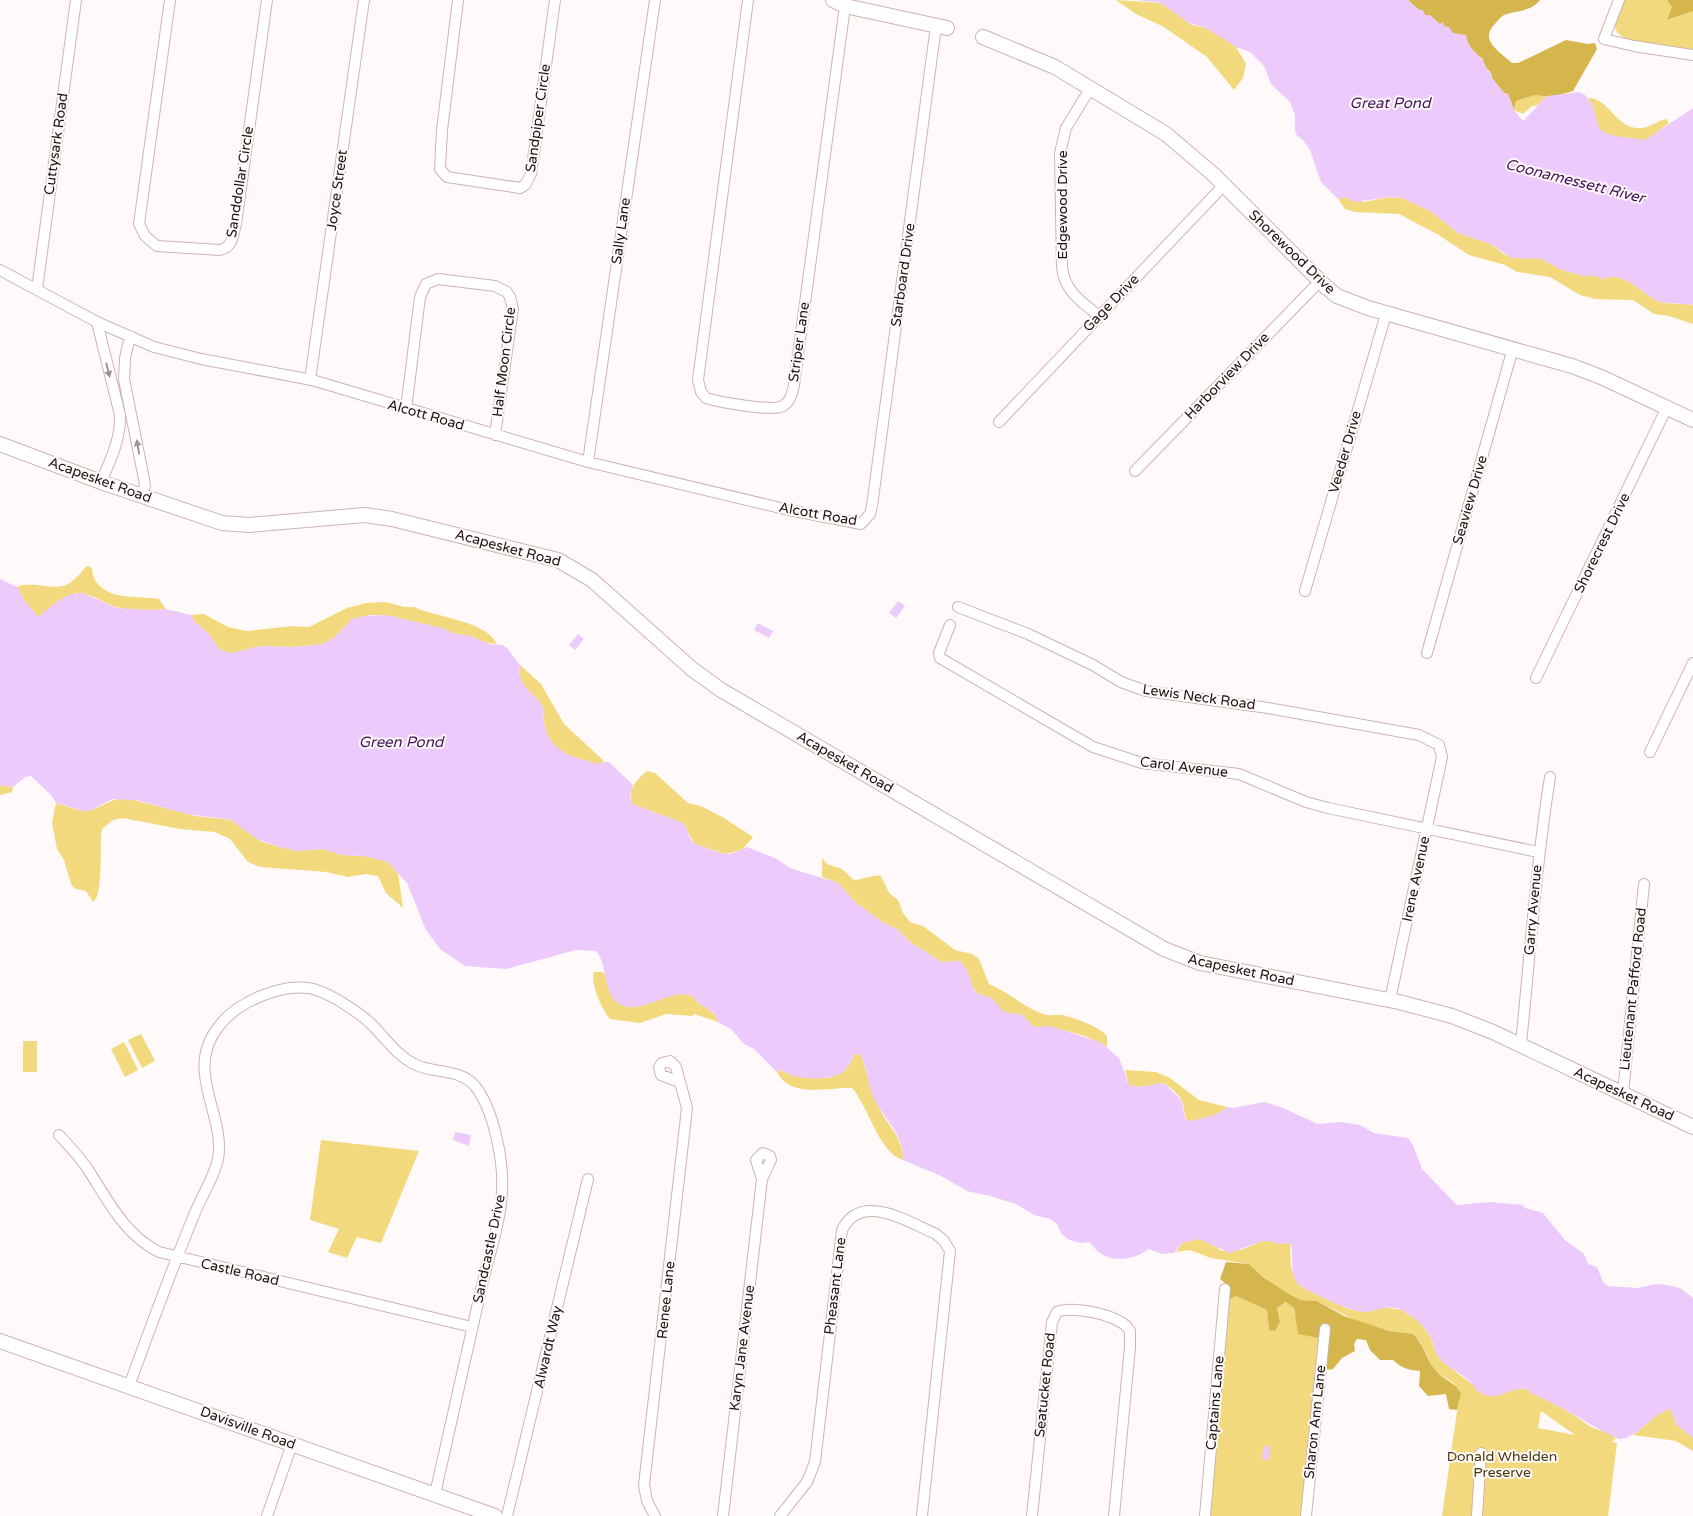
<svg xmlns="http://www.w3.org/2000/svg" width="1693" height="1516" font-family="'Varela Round',sans-serif">
<style>
.green{fill:#f3d97e;fill-rule:evenodd}
.forest{fill:#d4b64d}
.water{fill:#eccafc}
.lines{fill:none;stroke-linecap:round;stroke-linejoin:round}
.street-casing{stroke:#cdb4b2;stroke-width:12}
.secondary-casing{stroke:#cdb4b2;stroke-width:16}
.street{stroke:#fff;stroke-width:10}
.secondary{stroke:#fff;stroke-width:14}
.oneway{fill:#999595}
.labels{text-anchor:middle;dominant-baseline:central;stroke-width:4;stroke-linejoin:round;paint-order:stroke}
.street-label{font-size:14px;fill:#1d1413;stroke:#fffaf9}
.park-label{font-size:14px;fill:#463a0d;stroke:#fffaf9}
.water-label{font-size:15px;font-style:italic;fill:#46125a;stroke:#fffaf9}
</style>
<rect width="100%" height="100%" fill="#fffaf9"/>
<!-- green -->
<path class="green" d="M1116,0L1161,3L1192,25L1206,28L1229,41L1236,47L1246,64L1243,78L1234,90L1207,57L1164,27L1136,14Z
M1624,0H1667L1672,7L1668,20L1693,11V52C1678,51 1622,45 1616,30C1613,20 1620,9 1624,0Z
M1535,95L1547,96L1538,105L1532,106L1523,114L1514,110L1516,101Z
M1588,98C1610,98 1615,129 1640,128C1649,128 1657,121 1666,119L1669,123L1645,141C1633,139 1607,140 1599,128C1594,118 1595,107 1588,98Z
M1345,197L1364,202L1389,197L1402,198L1430,211L1460,234L1491,244L1505,255L1541,259L1562,270L1584,276H1596L1603,279C1624,270 1641,293 1658,301C1667,305 1683,303 1693,305V324L1669,316L1654,314L1633,300L1595,299L1580,295L1550,277L1517,272L1505,265L1469,255L1437,234L1399,214L1356,212L1345,209L1338,199Z
M87,566L91,567C93,570 92,574 94,578C106,602 139,595 159,599L166,609C151,610 135,611 120,608C103,605 88,588 70,595C57,600 49,612 38,617L24,600L17,587C33,579 54,593 70,583C77,578 81,572 87,566Z
M385,602L405,607H414C437,618 485,620 497,644L481,642L474,637L452,633L420,623L386,615H369L346,625L335,637L323,644L292,647L260,646L232,653L220,650L208,633L193,620L191,615L204,614L228,627L247,631L292,626L309,627L347,608L366,603Z
M520,665L541,684L564,724L604,761L600,764C593,764 584,760 577,758C548,749 544,735 543,707C534,691 516,687 520,665Z
M647,771L655,773L688,803L701,806L724,818L753,837L742,850L725,854L694,844L683,823L632,804C628,789 635,781 647,771Z
M0,785L13,787L12,792L0,795Z
M126,798L195,816L231,820L260,841L279,847L298,851L324,849L341,855L364,856L388,862L398,873L403,908L386,893L378,876L366,874L348,877L326,872L260,867L248,862L230,839L215,832L180,829L123,818L113,820L102,829C99,842 104,896 93,902L86,891L75,889L71,884L64,860L57,849L52,823L56,803C64,805 75,810 84,811C96,812 109,798 126,798Z
M822,858L827,864L842,869L854,880C863,880 873,874 881,876L889,893L898,900L903,913L910,922L923,926L955,950L972,954L979,959L989,984C1009,992 1025,1009 1047,1015C1052,1016 1057,1014 1062,1015C1075,1018 1100,1027 1107,1036V1047C1087,1034 1056,1027 1034,1027L1021,1014H1007L977,993L972,987L967,970L960,961L941,962L926,952L911,943L897,929L882,922L855,902L838,883L822,877Z
M594,972H603C609,981 608,993 616,1000C641,1022 667,983 692,996C695,998 697,1002 700,1004C709,1010 714,1011 718,1022L694,1014L692,1016L666,1014L640,1023L610,1019C602,1010 590,983 594,972Z
M141,1034L155,1061L142,1068L128,1040Z
M23,1041H37V1072H23Z
M124,1042L138,1070L125,1077L111,1049Z
M855,1054H859L862,1057C867,1073 871,1089 878,1105C886,1125 904,1137 903,1160C878,1152 869,1107 852,1088C829,1087 790,1099 777,1072L780,1070L794,1076L827,1078L837,1075L848,1066Z
M1125,1070L1156,1072L1170,1078L1199,1100L1227,1107C1218,1116 1200,1120 1188,1121C1183,1115 1185,1108 1182,1101C1179,1094 1170,1088 1164,1083L1138,1087L1129,1085Z
M321,1140L419,1151L381,1243L357,1237L347,1258L328,1252L339,1229L310,1220Z
M1199,1239L1208,1242L1222,1251L1241,1250L1262,1241H1270L1278,1244L1290,1243L1291,1268L1299,1285L1309,1291L1327,1297L1348,1309L1364,1312L1385,1307L1402,1310L1420,1322L1430,1336L1437,1354L1444,1363L1472,1384L1527,1389L1533,1394C1553,1402 1570,1412 1588,1425C1596,1431 1609,1430 1616,1438L1612,1442L1617,1443L1608,1516H1442L1460,1391L1452,1382L1435,1371L1419,1340L1413,1334L1389,1331L1357,1321L1317,1301L1301,1300L1291,1295L1264,1278L1249,1264L1211,1258L1190,1250L1176,1252L1182,1243ZM1541,1411L1575,1435L1538,1428Z
M1236,1296L1267,1310L1269,1330L1280,1322L1277,1308L1287,1302L1294,1308V1313L1319,1338L1302,1516H1209L1229,1300Z
M1670,1409L1677,1425L1693,1438V1451L1676,1441L1633,1435L1662,1411Z"/>
<!-- forest -->
<path class="forest" d="M1408,0H1540C1531,12 1517,10 1504,15C1500,17 1496,23 1493,26C1480,41 1501,53 1512,63H1518L1566,40L1588,44L1595,43L1597,49L1573,91L1552,97L1535,95L1516,101L1514,110L1508,94L1504,93L1492,78L1491,73L1483,64V59L1473,52L1468,43L1425,16Z
M1667,0H1693V11L1667,20L1672,7Z
M1226,1262L1249,1264L1264,1278L1291,1295L1301,1300L1317,1301L1344,1316L1389,1331L1413,1334C1424,1344 1426,1360 1437,1372C1444,1380 1455,1382 1461,1393L1457,1410L1449,1409L1446,1394L1428,1396L1419,1386L1420,1371C1409,1370 1401,1368 1393,1360H1380L1370,1350L1366,1340L1357,1339L1354,1344L1355,1351L1342,1358L1333,1369L1326,1370L1319,1338L1298,1334L1294,1308L1286,1302L1277,1308L1280,1322L1275,1331L1269,1330L1267,1310L1236,1296L1229,1300L1230,1287L1220,1279Z"/>
<!-- water -->
<path class="water" d="M1137,0H1408L1419,10H1423L1425,15H1430L1440,24L1443,22L1444,26L1449,27L1453,33L1466,35C1468,47 1473,50 1481,58C1485,62 1485,68 1491,73L1492,78L1504,93L1508,94L1514,110L1523,121L1547,96L1579,92L1585,95L1592,104L1599,128L1603,132L1616,136L1645,140L1693,108V305C1684,303 1665,304 1658,301C1641,293 1624,270 1603,279L1596,276H1584L1562,270L1541,259L1511,258L1491,244L1460,234L1430,211L1402,198L1389,197L1355,202L1345,197L1338,199L1321,182L1310,150L1302,139L1297,136L1295,130V115L1290,102L1271,84L1264,66L1250,52L1236,47L1206,28L1189,23L1161,3Z
M0,579L17,587L24,600L38,617L59,600L71,594L83,593L117,608L151,610L166,609L191,615L193,620L208,633L220,650L232,653L260,646L292,647L323,644L335,637L352,619L363,616L386,615L442,628L452,633L471,636L489,644L502,645L507,648L520,665C516,687 534,691 543,707C543,746 560,754 594,763C600,765 603,761 609,762L633,785L630,795L632,804L683,823C689,828 687,834 691,840C694,845 722,854 728,854C736,853 740,850 747,847L775,858L790,868L838,883L855,902L882,922L897,929L911,943L926,952L941,962L960,961L967,970L974,990C979,995 983,995 989,997C1005,1006 993,1013 1021,1014L1034,1027L1050,1026L1100,1042L1119,1058L1129,1085L1138,1087L1164,1083L1182,1101L1185,1118L1188,1121C1199,1120 1219,1115 1227,1107L1233,1108L1264,1102L1281,1107L1318,1124L1341,1122L1360,1125L1374,1133L1408,1138L1413,1145L1422,1169L1457,1205L1490,1202L1523,1205L1525,1208L1543,1213L1565,1240L1584,1254L1588,1264L1597,1267L1603,1282L1608,1286L1638,1288L1656,1284L1667,1285L1680,1288L1693,1298V1438L1677,1425L1670,1409C1651,1414 1639,1438 1619,1439C1589,1426 1564,1406 1532,1394C1521,1377 1502,1405 1480,1393C1475,1389 1472,1383 1467,1379C1458,1371 1445,1367 1438,1356C1434,1350 1434,1343 1431,1338C1426,1327 1415,1318 1404,1311C1390,1303 1379,1311 1365,1312C1350,1312 1312,1293 1299,1285C1287,1271 1296,1258 1290,1243L1278,1244L1270,1241H1262L1230,1253L1199,1239L1182,1243L1174,1253L1162,1254L1149,1249C1138,1258 1116,1263 1103,1255C1097,1252 1094,1246 1089,1242L1081,1243L1069,1240L1061,1233L1057,1224L1050,1219L1034,1215L1016,1204L990,1196L967,1191L941,1176L903,1160C905,1133 879,1115 871,1091C867,1080 867,1062 859,1054H855C851,1060 848,1066 844,1071C833,1081 807,1079 794,1076C789,1075 785,1071 780,1070L777,1072L754,1049L744,1044L731,1029L718,1022L714,1013L701,1005L691,995C686,995 680,994 675,995C656,999 625,1020 611,995C604,982 606,963 596,951L576,950L506,969L465,966L440,949L426,930L407,883L388,862L364,856L341,855L324,849L298,851L279,847L257,839L231,820L187,814L136,800L112,799L90,811H83L56,803L51,795L31,776L25,777L13,787L0,785Z
M898,601L905,606L896,618L889,613Z
M758,623L773,631L769,638L754,630Z
M578,634L584,639L575,650L569,645Z
M455,1132L471,1135L469,1146L453,1140Z
M1264,1446H1270L1269,1460L1262,1459Z"/>
<g class="lines">
<!-- street casing -->
<g class="street-casing">
<path id="street" d="M170,0L139,224L145,236L157,246L220,250C233,247 233,235 236,224L267,0
M458,0L442,130L440,169L447,177L520,188L525,185L531,174L555,0
M748,0L698,380L701,392L706,398C719,402 772,412 783,406C791,401 792,393 794,385L845,6
M1619,0L1604,39L1634,46L1693,55
M1091,87L1066,128L1060,153L1062,267C1064,291 1082,302 1099,316
M0,270L97,322L154,347L201,359L312,380L588,462L789,510L861,524L870,514L872,506L936,26
M37,289L76,0
M97,322L120,415C121,439 110,461 101,482
M130,336L125,358L124,379L144,479L145,486L141,494
M310,380L364,0
M406,409L420,297L426,284L438,279L495,286L507,292L510,297L513,309L495,435
M999,422L1224,185
M588,462L655,0
M1135,471L1320,281
M1305,591L1386,314
M958,607L1028,634L1093,665L1121,682L1146,691L1268,708L1419,735L1439,745L1442,757L1390,1000
M950,625L939,653L940,658L1093,747L1142,763L1239,774L1306,802L1328,808L1538,852
M1427,653L1513,348
M1536,678L1667,407
M1650,752L1693,663
M1521,1044C1530,955 1536,865 1550,777
M1623,1093L1644,884
M59,1135C70,1147 81,1158 89,1171C109,1202 125,1235 159,1252L472,1327
M763,1153L770,1156L771,1160L762,1179L756,1160Z
M129,1386C150,1329 171,1271 194,1215C201,1197 214,1178 218,1159C226,1114 183,1071 219,1026C236,1003 279,984 308,988C318,989 329,995 338,1000C349,1007 361,1014 370,1023C385,1037 395,1054 414,1064C433,1074 460,1068 475,1086C494,1110 504,1162 502,1192C500,1226 487,1261 480,1294C465,1361 450,1428 435,1494
M267,1516L292,1444
M507,1516L588,1179
M655,1516L647,1501L644,1485L687,1108L676,1067L670,1061L662,1063L659,1067L661,1075L680,1082
M723,1516L762,1179
M780,1516L807,1482L815,1462L842,1230C861,1191 908,1222 936,1234L944,1241L950,1251L922,1516
M1032,1516L1052,1322L1057,1312C1072,1305 1122,1315 1130,1331V1347L1114,1516
M1205,1516L1225,1289
M1306,1516L1325,1329
M1477,1516L1481,1453"/>
</g>
<!-- secondary casing -->
<g class="secondary-casing">
<path id="secondary" d="M833,0L845,6L947,28
M983,37L1055,67L1166,134L1214,175L1326,287L1337,296L1368,308L1572,366L1601,377L1693,420
M0,444L101,482L222,523L249,525L365,515L392,519L558,560L592,580L692,669L721,690L1164,949L1200,963L1399,1002L1452,1016L1493,1032L1693,1127
M0,1341L495,1516"/>
</g>
<!-- street -->
<use href="#street" class="street"/>
<!-- secondary -->
<use href="#secondary" class="secondary"/>
</g>
<!-- one-way arrows -->
<defs><path id="oneway-solid" d="M-6-.8H1V-3.2L6.5 0L1 3.2V.8H-6Z" transform="scale(1.25)"/></defs>
<g class="oneway">
<use href="#oneway-solid" transform="translate(108 370) rotate(76)"/>
<use href="#oneway-solid" transform="translate(138 447) rotate(-100)"/>
</g>
<g class="labels">
<!-- street labels -->
<g class="street-label">
<text transform="translate(538 118) rotate(-82)">Sandpiper Circle</text>
<text transform="translate(56 144) rotate(-82)">Cuttysark Road</text>
<text transform="translate(240 182) rotate(-81)">Sanddollar Circle</text>
<text transform="translate(337 190) rotate(-82)">Joyce Street</text>
<text transform="translate(1062 205) rotate(-90)">Edgewood Drive</text>
<text transform="translate(621 231) rotate(-82)">Sally Lane</text>
<text transform="translate(1292 252) rotate(44)">Shorewood Drive</text>
<text transform="translate(903 275) rotate(-82)">Starboard Drive</text>
<text transform="translate(1111 303) rotate(-46)">Gage Drive</text>
<text transform="translate(799 342) rotate(-82)">Striper Lane</text>
<text transform="translate(504 362) rotate(-83)">Half Moon Circle</text>
<text transform="translate(1227 376) rotate(-46)">Harborview Drive</text>
<text transform="translate(426 415) rotate(16)">Alcott Road</text>
<text transform="translate(1345 452) rotate(-74)">Veeder Drive</text>
<text transform="translate(100 480) rotate(20)">Acapesket Road</text>
<text transform="translate(1470 500) rotate(-74)">Seaview Drive</text>
<text transform="translate(818 514) rotate(10)">Alcott Road</text>
<text transform="translate(1602 543) rotate(-64)">Shorecrest Drive</text>
<text transform="translate(508 548) rotate(15)">Acapesket Road</text>
<text transform="translate(1199 697) rotate(8)">Lewis Neck Road</text>
<text transform="translate(845 762) rotate(30)">Acapesket Road</text>
<text transform="translate(1184 767) rotate(7)">Carol Avenue</text>
<text transform="translate(1416 879) rotate(-78)">Irene Avenue</text>
<text transform="translate(1533 910) rotate(-85)">Garry Avenue</text>
<text transform="translate(1241 970) rotate(12)">Acapesket Road</text>
<text transform="translate(1633 989) rotate(-84)">Lieutenant Pafford Road</text>
<text transform="translate(1624 1094) rotate(25)">Acapesket Road</text>
<text transform="translate(489 1249) rotate(-78)">Sandcastle Drive</text>
<text transform="translate(240 1272) rotate(13)">Castle Road</text>
<text transform="translate(835 1286) rotate(-83)">Pheasant Lane</text>
<text transform="translate(666 1300) rotate(-84)">Renee Lane</text>
<text transform="translate(548 1347) rotate(-77)">Alwardt Way</text>
<text transform="translate(742 1348) rotate(-83)">Karyn Jane Avenue</text>
<text transform="translate(1045 1385) rotate(-84)">Seatucket Road</text>
<text transform="translate(1215 1403) rotate(-85)">Captains Lane</text>
<text transform="translate(1315 1422) rotate(-84)">Sharon Ann Lane</text>
<text transform="translate(248 1428) rotate(20)">Davisville Road</text>
</g>
<!-- park labels -->
<g class="park-label">
<text x="1502" y="1456">Donald Whelden<tspan x="1502" dy="16">Preserve</tspan></text>
</g>
<!-- water labels -->
<g class="water-label">
<text x="1390" y="103">Great Pond</text>
<text transform="translate(1575 181) rotate(14)">Coonamessett River</text>
<text x="401" y="742">Green Pond</text>
</g>
</g>
</svg>
